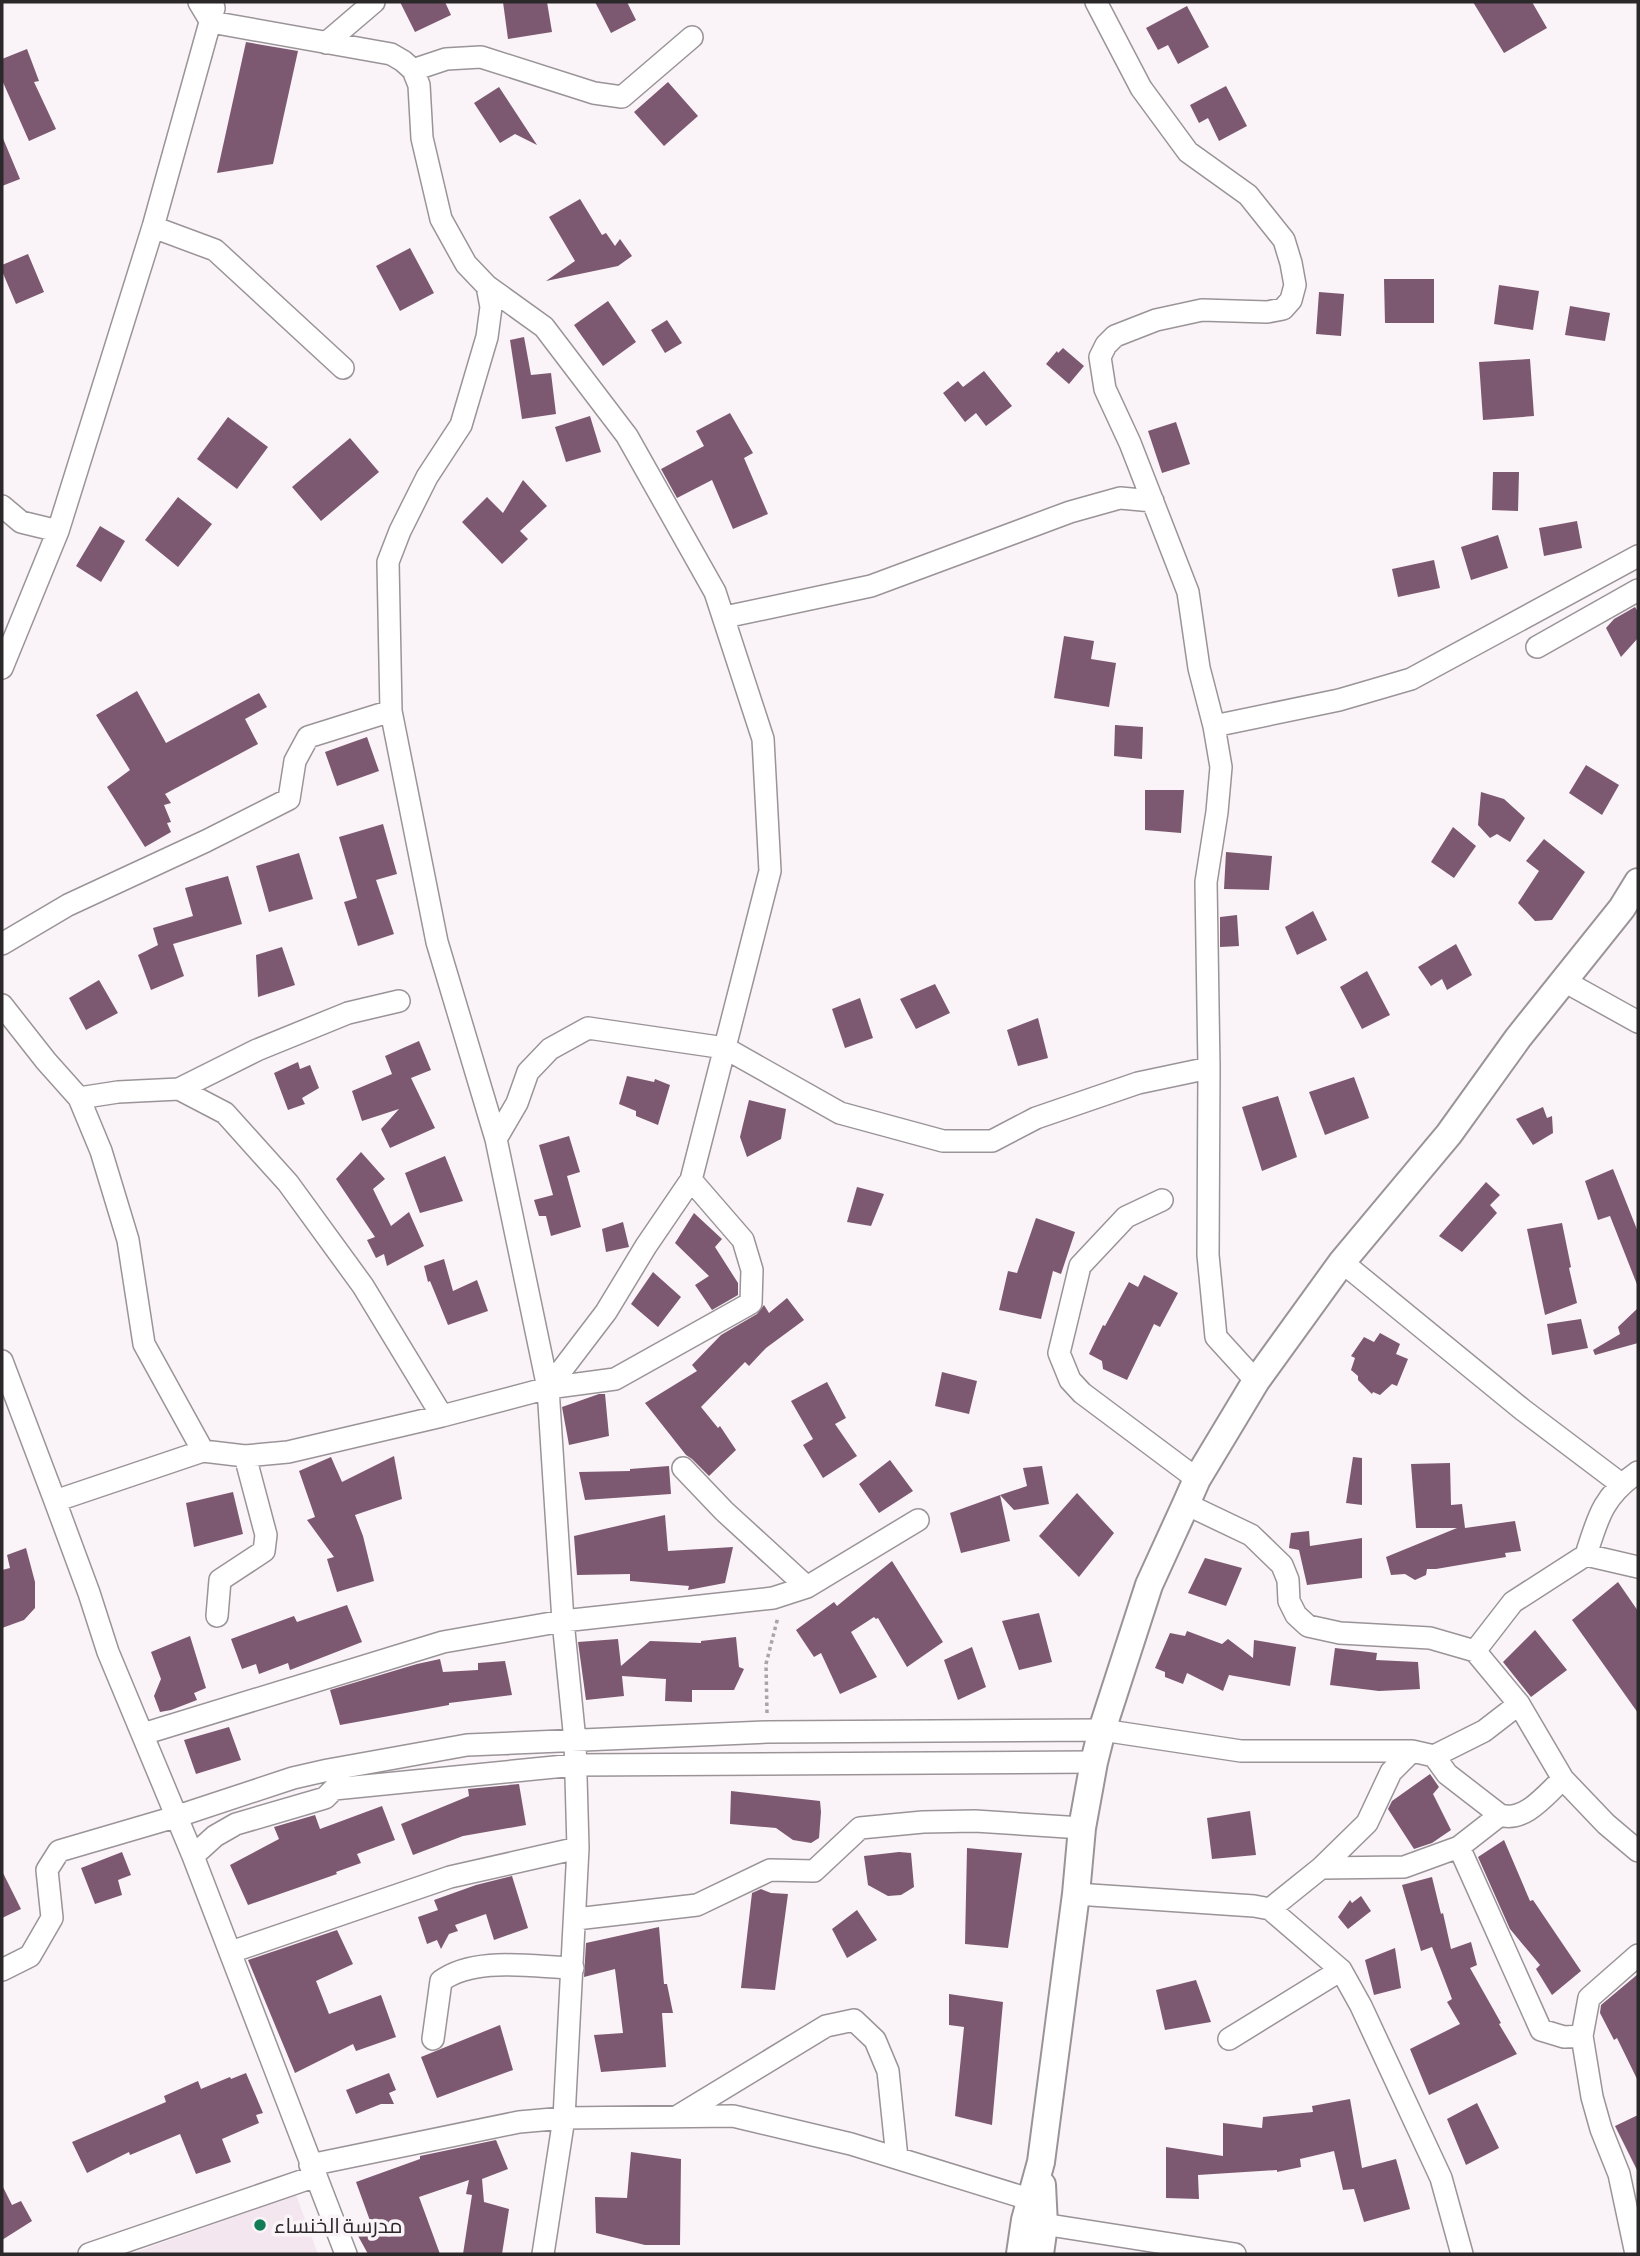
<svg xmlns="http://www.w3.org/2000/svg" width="1640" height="2256" font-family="'Asap Condensed',Cairo,sans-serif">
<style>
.built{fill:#f4e6ef}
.building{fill:#7c5971}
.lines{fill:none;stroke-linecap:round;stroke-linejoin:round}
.minor-casing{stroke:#9a9498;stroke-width:24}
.major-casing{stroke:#9a9498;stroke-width:30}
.path{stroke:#aaa4a7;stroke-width:3.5;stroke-dasharray:3.5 3.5;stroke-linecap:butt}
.minor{stroke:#fff;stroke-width:21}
.major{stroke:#fff;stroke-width:26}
.poi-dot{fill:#127c57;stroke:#faf3f7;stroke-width:2.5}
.labels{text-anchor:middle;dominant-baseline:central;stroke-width:7;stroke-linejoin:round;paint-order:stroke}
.poi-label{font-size:21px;fill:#2b282a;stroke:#faf3f7;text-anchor:start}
</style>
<rect width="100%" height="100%" fill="#faf3f7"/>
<!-- built -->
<path class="built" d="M296,2195L318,2254H130Z"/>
<!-- building -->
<path class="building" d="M400,2H445L451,15L415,32Z
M503,2H547L552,32L508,39Z
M595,2H627L636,20L611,33Z
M1473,2H1532L1547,28L1504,53Z
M1187,6L1209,47L1178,64L1168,45L1158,50L1146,28Z
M246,42L298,51L273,164L217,173Z
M27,49L39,81L34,82L56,129L29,141L2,80V59Z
M668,82L698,116L664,146L634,112Z
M1226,86L1247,126L1219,141L1208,118L1199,123L1190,105Z
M499,87L537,145L515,134L500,143L474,103Z
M2,136L20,179L2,186Z
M580,199L602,235L606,233L615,246L620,239L632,256L618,266L546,281L575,261L549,217Z
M410,248L434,293L400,311L376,266Z
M28,254L44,292L16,304L2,271V265Z
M1384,279H1434V323H1385Z
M1499,285L1539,291L1533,330L1494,324Z
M1319,292L1344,294L1341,336L1316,334Z
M608,301L636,342L603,366L574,325Z
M1570,306L1610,313L1605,341L1565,335Z
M667,320L682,343L665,353L651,330Z
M524,337L531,375L551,373L556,414L522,419L510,340Z
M1063,348L1084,366L1069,384L1046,364L1057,351L1058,353Z
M1530,359L1534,416L1483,420L1479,362Z
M984,371L1012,406L986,426L976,413L965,422L943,393L958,381L963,387Z
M730,413L753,453L744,458L768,514L733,529L712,480L677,498L661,469L704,446L696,431Z
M590,416L601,452L566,462L555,427Z
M228,417L268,447L237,489L197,459Z
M1176,422L1190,464L1162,473L1148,431Z
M350,438L379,472L321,521L292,487Z
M1493,472H1519L1518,511L1492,510Z
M523,480L547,506L520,531L528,539L502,564L462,522L487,497L503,513Z
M178,497L212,524L178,567L145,540Z
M1577,521L1582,548L1544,556L1539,528Z
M100,526L125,541L101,582L76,566Z
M1498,535L1508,568L1471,580L1461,547Z
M1434,560L1440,588L1398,597L1392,569Z
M1635,607L1638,612V638L1621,657L1606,628L1614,619Z
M1064,636L1094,641L1091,659L1116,663L1109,707L1054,698Z
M137,691L166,743L259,693L267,707L245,719L258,744L165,794L171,803L164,805L171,822L167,823L171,832L145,847L107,787L130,770L96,715Z
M1115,725L1143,727L1142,759L1114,756Z
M367,737L379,771L337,786L325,752Z
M1586,765L1619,785L1602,815L1569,793Z
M1145,790H1184L1181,833L1145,830Z
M1481,792L1504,799L1525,818L1510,842L1497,834L1490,838L1478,825Z
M383,824L397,874L376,880L394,934L358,946L344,902L357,898L339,837Z
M1453,827L1476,846L1454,878L1431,862Z
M1544,839L1585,872L1552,920L1535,921L1518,903L1539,871L1526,861Z
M1226,852L1272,856L1269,890L1224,889Z
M299,853L313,899L269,912L256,866Z
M228,876L242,924L173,944L184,976L151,990L138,955L158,945L153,928L193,916L185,888Z
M1313,911L1327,940L1297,955L1285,927Z
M1237,915L1239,946L1220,947V917Z
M1456,944L1472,975L1447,990L1442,979L1431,986L1418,967Z
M282,947L295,985L258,997L256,955Z
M1367,971L1390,1015L1362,1029L1340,987Z
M99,980L118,1013L86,1030L69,998Z
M935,984L950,1013L916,1029L900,999Z
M860,998L873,1038L845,1048L832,1009Z
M1038,1018L1048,1058L1018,1066L1007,1030Z
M419,1041L431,1070L411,1078L435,1128L390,1148L381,1129L399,1109L362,1121L352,1091L392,1074L385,1056Z
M298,1062L300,1069L310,1065L319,1088L302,1098L305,1104L288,1110L274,1073Z
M627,1076L654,1082L655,1079L670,1085L658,1125L636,1116V1111L619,1104Z
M1354,1077L1369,1118L1325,1135L1309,1092Z
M1278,1096L1297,1157L1262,1171L1242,1107Z
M749,1100L786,1109L781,1139L747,1157L740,1137Z
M1543,1107L1547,1118L1552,1116L1553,1133L1533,1145L1516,1119Z
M569,1136L580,1172L567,1176L581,1227L551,1236L546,1216H539L534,1200L553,1195L539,1145Z
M361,1152L385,1179L373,1189L391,1226L409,1212L424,1246L387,1266L384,1254L376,1258L367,1240L375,1237L336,1179Z
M445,1156L463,1201L420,1213L405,1173Z
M1613,1169L1638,1232V1287L1610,1216L1598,1220L1585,1181Z
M1486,1182L1500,1195L1490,1205L1497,1213L1462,1252L1439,1236Z
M857,1187L884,1194L871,1226L847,1222Z
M694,1213L722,1239L715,1247L738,1283V1295L712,1310L695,1285L709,1276L675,1243Z
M1036,1218L1075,1232L1061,1274L1053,1271L1041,1319L999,1310L1008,1271L1017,1273Z
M623,1222L629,1247L606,1252L602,1229Z
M1562,1223L1571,1267L1569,1268L1577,1303L1545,1315L1527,1229Z
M444,1259L453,1291L477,1280L488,1311L448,1325L430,1281L428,1282L424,1266Z
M653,1272L681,1297L658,1327L631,1304Z
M1144,1275L1178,1293L1160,1327L1154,1324L1127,1380L1103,1369L1102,1361L1089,1354L1103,1325L1105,1326L1129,1282L1138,1287Z
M787,1298L804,1320L766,1348L749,1366L745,1362L701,1407L718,1428L720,1426L736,1450L709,1476L692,1459L686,1455L645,1403L697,1371L692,1365L721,1335L757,1314L764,1305L769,1313Z
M1638,1308V1343L1595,1355L1593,1350L1620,1334L1618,1327Z
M1581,1319L1588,1348L1552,1355L1547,1324Z
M1380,1333L1400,1344L1396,1354L1408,1359L1397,1386L1392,1384L1380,1395L1373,1392L1372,1394L1358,1380V1376L1351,1370L1355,1358L1351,1356L1364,1337L1374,1342Z
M942,1372L977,1381L969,1414L935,1406Z
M827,1382L846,1418L835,1424L857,1456L823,1478L803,1445L813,1439L791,1401Z
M599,1394H605L609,1436L569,1445L562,1407Z
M394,1456L402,1499L355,1515L363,1536L374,1581L337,1592L327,1559L334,1557L307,1520L315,1517L299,1471L331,1457L342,1482Z
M1353,1457L1362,1458V1505L1346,1503Z
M890,1460L913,1491L879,1513L859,1484Z
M1450,1463L1451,1505L1462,1504L1465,1528L1515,1521L1521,1551L1505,1553L1506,1557L1436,1569H1427L1426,1575L1415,1580L1405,1574L1391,1575L1386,1557L1457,1528H1416L1411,1464Z
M669,1466L671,1494L585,1500L579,1472L630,1471V1469Z
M1042,1466L1049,1504L1014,1510L1000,1495L1027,1486L1023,1468Z
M233,1492L243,1534L194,1547L186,1503Z
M1077,1493L1114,1533L1079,1577L1039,1536Z
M1000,1495L1010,1541L961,1553L950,1513Z
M665,1515L668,1551L733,1547L725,1583L688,1590L689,1586L630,1581V1574L577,1575L574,1536Z
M1309,1531L1310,1546L1362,1538V1578L1307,1585L1299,1550L1289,1548L1291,1533Z
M26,1548L35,1582V1608L24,1620L2,1628V1570L10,1568L7,1555Z
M1205,1558L1242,1568L1226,1606L1188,1593Z
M892,1561L943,1642L907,1667L878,1618L876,1619L874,1617L851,1632L877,1677L840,1694L821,1653L814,1657L796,1630L834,1602L837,1606Z
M1618,1582L1638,1611V1713L1572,1620Z
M347,1605L362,1642L290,1670L288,1663L259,1674L256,1664L242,1669L231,1639L294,1616L297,1622Z
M1039,1613L1052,1662L1019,1670L1002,1621Z
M1535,1630L1567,1670L1531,1697L1503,1662Z
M1187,1631L1222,1644L1228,1639L1253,1658L1254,1640L1296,1647L1290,1686L1229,1675L1223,1691L1187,1673L1183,1684L1165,1677V1672L1155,1668L1170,1633L1185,1636Z
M190,1636L206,1688L194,1693L197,1700L171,1710L160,1712L154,1696L161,1679L151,1652Z
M736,1637L739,1667L744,1669L734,1690H692V1702L665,1701L666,1679L622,1676L624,1696L586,1700L578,1642L618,1639L621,1666L650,1641L701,1643V1641Z
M972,1647L986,1687L958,1700L944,1660Z
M1335,1648L1377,1653L1376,1660L1418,1662L1420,1689L1379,1691L1330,1685Z
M440,1659L443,1672L478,1670V1663L505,1661L512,1695L449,1703V1705L340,1725L330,1690L417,1664Z
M229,1727L241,1760L196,1774L184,1740Z
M1430,1774L1439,1787L1433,1794L1451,1830L1432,1843L1414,1849L1388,1809L1392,1801Z
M519,1784L526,1825L463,1836L413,1855L401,1824L469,1796L468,1789Z
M731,1791L820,1801L821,1812L819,1838L811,1843L793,1840L776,1828L730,1824Z
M382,1806L395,1840L357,1854L361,1863L336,1872L337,1874L248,1905L230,1865L279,1839L274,1827L315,1815L320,1829Z
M1250,1811L1256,1855L1212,1859L1207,1818Z
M1504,1840L1530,1901L1533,1900L1581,1971L1552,1995L1536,1969L1540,1965L1510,1929L1478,1857Z
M967,1848L1022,1853L1008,1948L965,1944Z
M122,1852L131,1875L118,1880L122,1895L95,1904L81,1868Z
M899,1852L911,1853L914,1887L901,1895L888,1896L868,1885L864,1856Z
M2,1871L21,1909L2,1918Z
M512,1876L528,1928L494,1940L486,1914L455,1925L458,1931L449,1934L441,1949L437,1940L427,1944L418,1917L438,1910L434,1900L476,1885Z
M1432,1877L1441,1914L1443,1913L1451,1949L1471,1942L1477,1965L1470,1968L1501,2023L1499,2024L1517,2054L1429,2095L1410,2049L1460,2024L1447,2002L1452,1999L1432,1947L1421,1951L1402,1885Z
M761,1889L771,1893L788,1894L775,1990L741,1988L752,1893Z
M1361,1896L1371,1911L1348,1929L1338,1917L1350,1900L1352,1903Z
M857,1910L877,1940L847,1958L832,1929Z
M659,1927L664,1984H667L673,2013H662L666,2067L601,2072L594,2035L623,2033L615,1969L584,1977L586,1943Z
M337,1930L353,1964L316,1981L329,2014L381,1995L396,2037L356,2051L353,2044L295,2073L248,1960Z
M1395,1948L1401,1988L1374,1995L1365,1960Z
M1638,1974V2081L1617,2038L1614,2040L1600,2013L1601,2005Z
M1196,1980L1211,2022L1165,2030L1156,1990Z
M949,1994L1003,2002L992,2125L955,2116L964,2027L949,2025Z
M500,2025L513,2070L437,2098L421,2057Z
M246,2073L263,2113L256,2115L259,2123L222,2139L231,2162L196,2174L180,2134L130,2155L129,2152L87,2173L72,2142L166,2102L164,2096L198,2081L201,2089L230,2077L231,2079Z
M389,2073L396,2090L389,2093L394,2104H381L356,2114L346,2090Z
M1350,2099L1362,2168L1396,2159L1410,2209L1364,2222L1354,2189L1343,2190L1334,2151L1300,2159L1301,2167L1277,2172V2170L1198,2175L1199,2199L1166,2198V2147L1223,2156V2123L1262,2128L1263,2117L1313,2112L1312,2106Z
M1477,2103L1499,2148L1466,2165L1447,2119Z
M1638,2115V2172L1615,2126Z
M496,2140L508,2169L482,2179L484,2202L509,2209L502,2254H463L472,2195L466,2194L469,2180L419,2197L440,2254H368L357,2234L373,2229L356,2182L420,2159V2156Z
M631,2152L681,2159L680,2245H645L596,2233L595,2197L627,2198Z
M2,2185L12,2205L21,2201L32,2221L2,2240Z"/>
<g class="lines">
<!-- minor casing -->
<g class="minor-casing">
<path id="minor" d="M199,2L211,22L391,54L403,61L413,70L419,85L422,138L441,219L466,264L487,286L491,307L487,337L461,425L427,477L400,531L388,562L391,711L437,942L496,1139L548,1388L563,1621L575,1741L578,1848L564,2118L543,2254
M1096,2L1141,88L1188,152L1248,195L1284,240L1291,263L1295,285L1291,300L1283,309L1267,312L1202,310L1156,320L1115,336L1106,345L1100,357L1105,389L1130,443L1188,592L1199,668L1214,726L1221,767L1217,812L1206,882L1209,1068L1208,1255L1216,1337L1256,1381
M326,43L374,2
M413,70L446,59L481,57L594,93L622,97L692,37
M153,227L215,250L343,368
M2,506L21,522L58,531
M725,617L871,586L1070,512L1120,498L1153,501
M1537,647L1638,590
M2,668L58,531L153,227L214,8
M1214,726L1339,700L1411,679L1638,556
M2,944L68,905L206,841L289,799L295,761L308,737L391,711
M1564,981L1638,1022
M2,1005L46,1061L79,1098L101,1151L128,1240L144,1344L203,1451
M179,1089L257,1050L348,1013L399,1001
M79,1098L118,1092L179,1089L225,1113L288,1183L363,1286L442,1416
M496,1139L517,1103L528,1072L550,1049L588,1028L725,1048L840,1113L943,1141H992L1036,1118L1138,1083L1209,1068
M1162,1200L1126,1217L1080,1266L1059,1353L1070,1380L1082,1393L1197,1479
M1342,1262L1523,1410L1621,1484
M2,1361L55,1501
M548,1388L615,1379L751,1303L752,1270L743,1240L691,1180
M683,1468L724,1511L807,1587
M1186,1504L1251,1535L1282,1565L1288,1580L1289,1601L1296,1615L1308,1626L1340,1633L1430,1638L1475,1651L1519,1704L1563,1779L1606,1824L1638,1851
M1586,1555C1598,1517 1603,1496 1638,1472
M217,1616L220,1580L264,1551L266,1535L245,1456
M1475,1651L1513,1602L1586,1555L1638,1567
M143,1734L443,1642L563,1621L773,1598L807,1587L918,1520
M1434,1756L1484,1731L1519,1704
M1459,1847L1541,2030L1564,2037L1582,2036
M193,1856L215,1836L236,1824L325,1798L334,1789L575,1765L1094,1762
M1321,1868L1404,1867L1459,1847L1500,1815
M1076,1894L1254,1906L1270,1909L1341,1970L1361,2006L1441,2178L1462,2254
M1270,1909L1321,1868L1367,1823L1391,1772L1412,1751L1434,1756L1447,1774L1500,1815C1525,1823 1546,1794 1563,1779
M576,1919L697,1905L770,1870L814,1871L860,1828L923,1822L975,1821L1082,1828
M231,1952L450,1877L578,1848
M2,1970L30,1956L52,1918L47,1870L59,1851L175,1817L293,1778L328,1770L467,1745L767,1732L1102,1730L1241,1751H1412
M433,2039L441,1981C475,1956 532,1967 573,1968
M1229,2039L1341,1970
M678,2116L826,2026L854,2020L875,2040L888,2071L897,2158
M310,2165L519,2122L564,2118L733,2116L851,2144L1032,2200
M1030,2222L1235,2254
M89,2254L316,2176
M346,2254L193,1856L108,1652L89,1593L55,1501L203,1451L245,1456L288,1452L442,1416L548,1388L606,1312L646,1246L691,1180L770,871L763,739L715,592L627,436L544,327L487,286
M1636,2254L1619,2174L1601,2129L1592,2097L1582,2036L1589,1998L1638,1955"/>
</g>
<!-- major casing -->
<g class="major-casing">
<path id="major" d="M1020,2254L1025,2220L1041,2162L1076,1894L1082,1828L1094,1762L1102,1730L1149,1585L1186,1504L1197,1479L1256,1381L1342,1262L1449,1134L1518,1038L1622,908L1638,882
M1040,2254L1044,2225L1042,2185"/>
</g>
<!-- path -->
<path class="path" d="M767,1713L766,1664L778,1617"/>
<!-- minor -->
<use href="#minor" class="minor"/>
<!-- major -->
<use href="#major" class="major"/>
</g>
<!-- markers -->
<circle class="poi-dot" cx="260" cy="2225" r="7"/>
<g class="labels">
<!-- poi labels -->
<g class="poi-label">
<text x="274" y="2225">مدرسة الخنساء</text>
</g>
</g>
<!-- border -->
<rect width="1640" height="2256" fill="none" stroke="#2b282a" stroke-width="7"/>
</svg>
